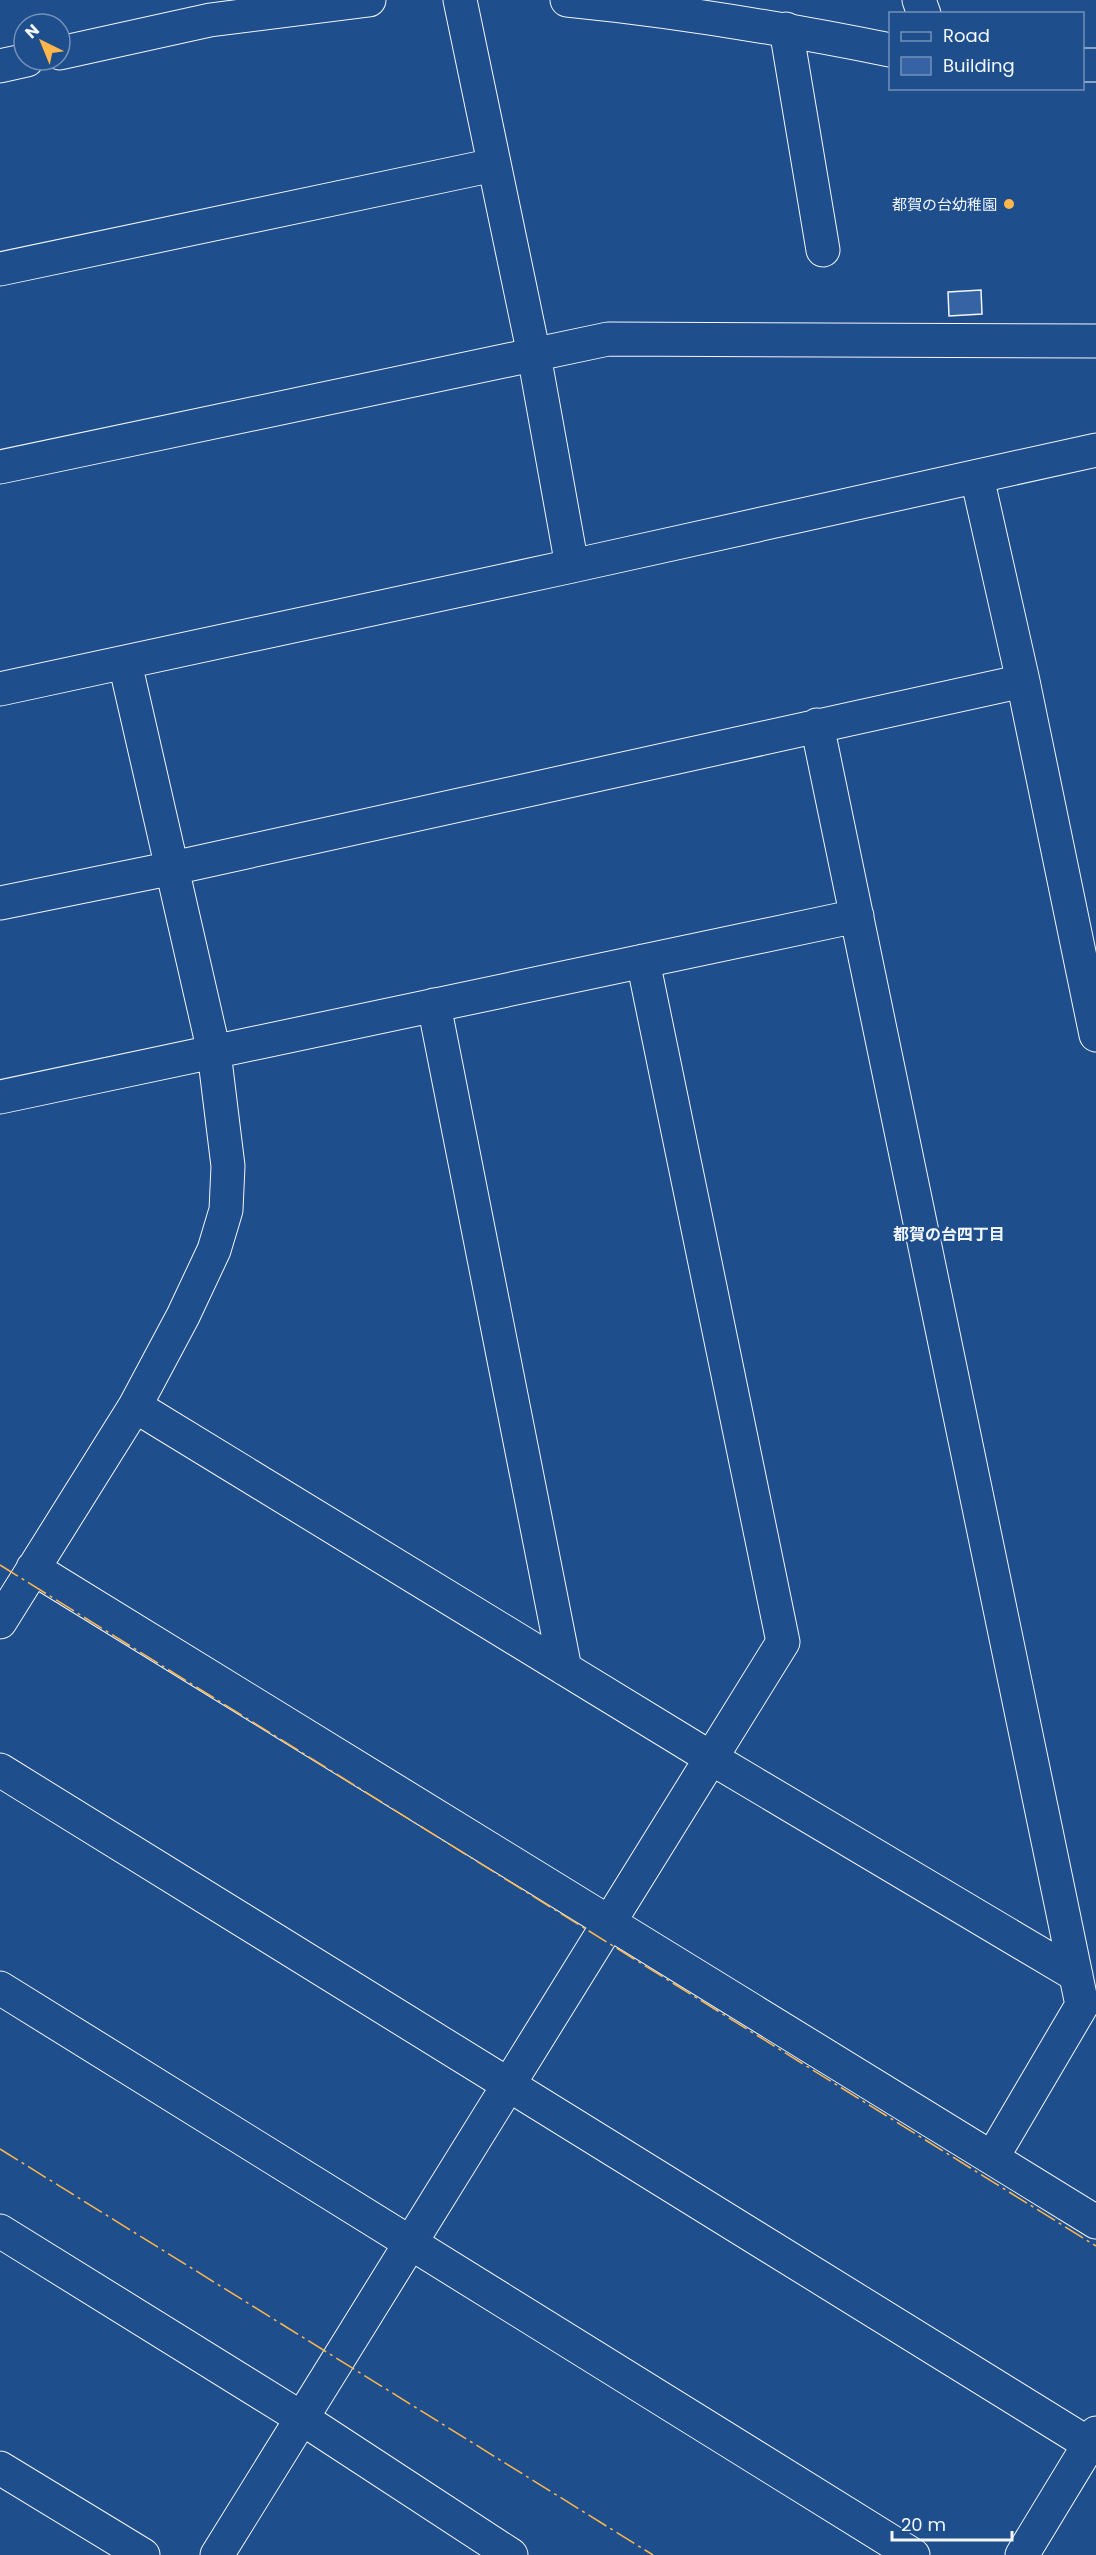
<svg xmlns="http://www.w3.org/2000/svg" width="1096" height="2555" font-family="Poppins,'Noto Sans JP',sans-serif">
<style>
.building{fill:#3563a3;stroke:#f2f6ff;stroke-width:1.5}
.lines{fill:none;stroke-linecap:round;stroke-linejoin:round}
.street-casing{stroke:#f2f6ff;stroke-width:35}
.secondary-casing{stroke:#f2f6ff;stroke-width:35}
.street{stroke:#1f4e8c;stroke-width:33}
.secondary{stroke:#1f4e8c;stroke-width:33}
.power{stroke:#ffb74d;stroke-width:1.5;stroke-dasharray:21 4.5 3 4.5;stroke-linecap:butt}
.poi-dot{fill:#ffb74d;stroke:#1f4e8c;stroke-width:2}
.labels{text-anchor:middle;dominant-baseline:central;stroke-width:4.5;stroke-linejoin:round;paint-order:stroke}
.poi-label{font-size:15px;fill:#f2f6ff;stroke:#1f4e8c;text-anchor:end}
.neighbourhood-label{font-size:16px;font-weight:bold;fill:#f2f6ff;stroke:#1f4e8c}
</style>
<rect width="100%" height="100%" fill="#1f4e8c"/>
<!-- building -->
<path class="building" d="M981,290L982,314L949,316L948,292Z"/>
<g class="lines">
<!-- street casing -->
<g class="street-casing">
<path id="street" d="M460,0L534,355L572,566
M919,0L924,14
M786,29L823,250
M0,269L494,165
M0,467L608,339L1096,341
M977,477L1023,681L1096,1035
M0,689L572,566L1096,450
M817,725L1082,2005L992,2158
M0,903L173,868L1023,681
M434,1005L565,1669
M0,1097L857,916
M135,1406L711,1758L1076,1975
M33,1568L1096,2222
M0,1622L135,1406L183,1316L214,1250L226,1210L228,1166L214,1052L125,663
M0,1770L1089,2444
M0,1988L913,2555
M0,2468L143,2555
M217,2555L783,1642L643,961
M1022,2555L1096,2433"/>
</g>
<!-- secondary casing -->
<g class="secondary-casing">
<path id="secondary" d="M567,0C678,11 781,28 890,50
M60,53L210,20L369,0
M1082,65H1096
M0,66L27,60
M0,2231L303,2419L511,2555"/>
</g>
<!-- street -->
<use href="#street" class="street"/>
<!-- secondary -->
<use href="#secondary" class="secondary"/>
<!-- power -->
<path class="power" d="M0,1565L1096,2246
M0,2149L653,2555"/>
</g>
<!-- markers -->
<circle class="poi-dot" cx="1009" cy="204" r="6"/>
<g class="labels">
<!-- poi labels -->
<g class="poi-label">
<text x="997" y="204">都賀の台幼稚園</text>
</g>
<!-- neighbourhood labels -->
<g class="neighbourhood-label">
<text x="949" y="1234">都賀の台四丁目</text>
</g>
</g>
<!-- legend -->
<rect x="889" y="12" width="195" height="78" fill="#1f4e8c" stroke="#7391ba" stroke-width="1.5"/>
<rect x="901" y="32" width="30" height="9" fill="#1f4e8c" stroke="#7391ba" stroke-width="1.5"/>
<text x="943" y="42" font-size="18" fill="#f2f6ff">Road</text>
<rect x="901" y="57" width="30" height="18" fill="#3563a3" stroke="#7391ba" stroke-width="1.5"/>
<text x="943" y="72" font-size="18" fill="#f2f6ff">Building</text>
<!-- north arrow -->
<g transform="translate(42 42) rotate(317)"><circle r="28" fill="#1f4e8c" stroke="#7391ba" stroke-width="1.5"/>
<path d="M0-4.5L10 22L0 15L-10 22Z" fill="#ffb74d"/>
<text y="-9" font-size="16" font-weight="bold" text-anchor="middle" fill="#f2f6ff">N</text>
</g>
<!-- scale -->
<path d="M892 2531v9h120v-9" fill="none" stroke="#f2f6ff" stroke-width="3"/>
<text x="901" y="2531" font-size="18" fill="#f2f6ff" stroke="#1f4e8c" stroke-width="4.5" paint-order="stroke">20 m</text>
</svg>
